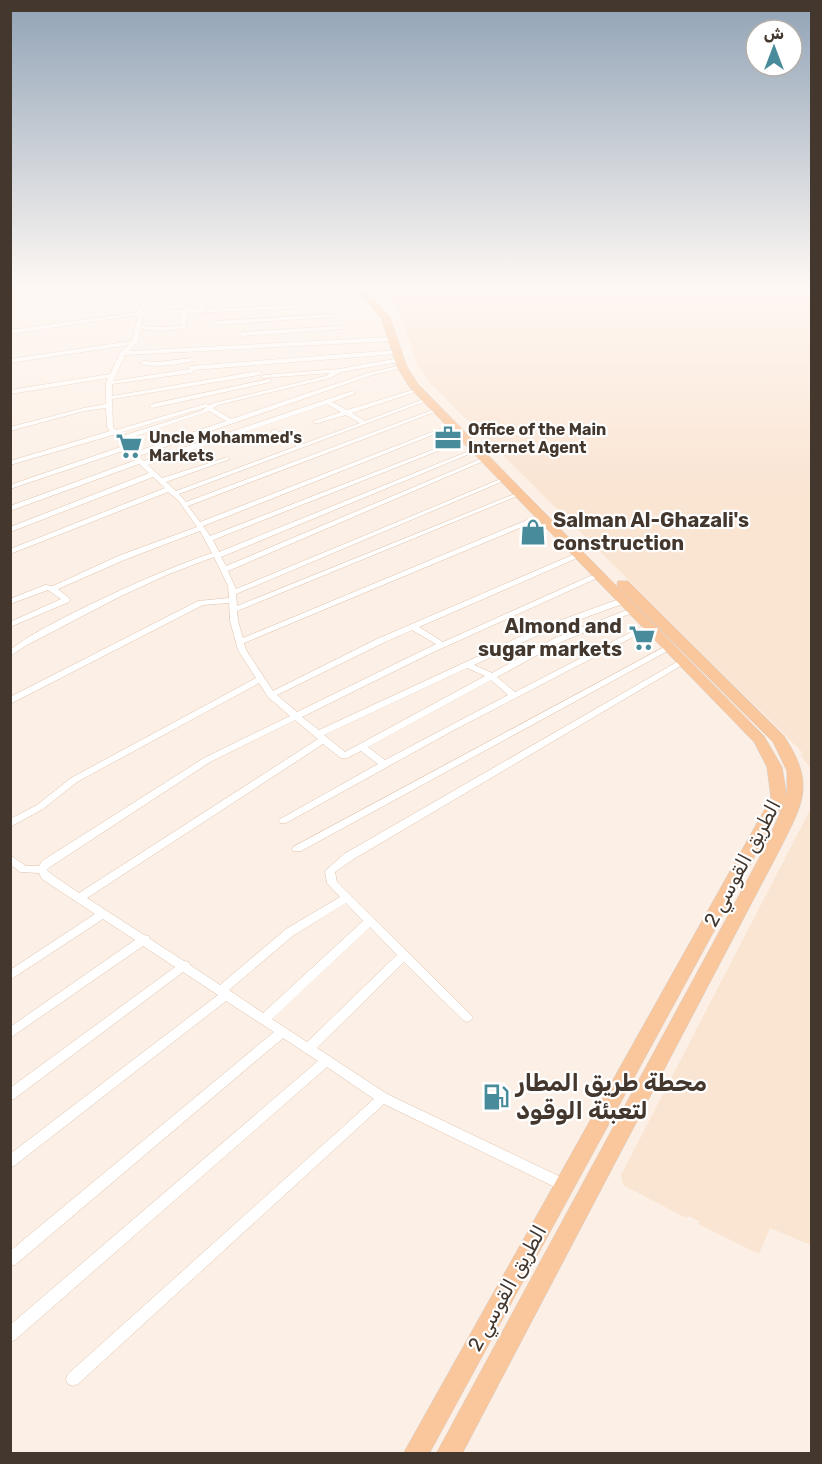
<svg xmlns="http://www.w3.org/2000/svg" width="822" height="1464" font-family="Rubik,Vazirmatn,sans-serif">
<style>
.built{fill:#fae4d2}
.lines{fill:none;stroke-linecap:round;stroke-linejoin:round}
.minor-casing{stroke:#dfc1aa;stroke-width:1}
.trunk-casing{stroke:#d2cfcd;stroke-width:1}
.minor{fill:#fff;fill-rule:evenodd}
.trunk{fill:#fac69c;fill-rule:evenodd}
.labels{text-anchor:middle;dominant-baseline:central;stroke-width:4.5;stroke-linejoin:round;paint-order:stroke}
.far-poi-label{font-size:16px;font-weight:bold;fill:#43372e;stroke:#fff;text-anchor:start}
.poi-label{font-size:20px;font-weight:bold;fill:#43372e;stroke:#fff;text-anchor:start}
.street-label{font-size:20px;fill:#43372e;stroke:#fff}
.near-poi-label{font-size:24px;font-weight:bold;fill:#43372e;stroke:#fff;text-anchor:start}
</style>
<rect width="100%" height="100%" fill="#fcf0e6"/>
<!-- built -->
<path class="built" d="M376,287H811V769L800,754L803,753L429,382L417,364L401,316L395,306Z
M811,808V1245L770,1228L759,1254L698,1224L699,1221L688,1216L686,1218L623,1185L621,1175Z"/>
<g class="lines">
<!-- minor casing -->
<g class="minor-casing">
<path id="minor" d="M69,287H82L10,299V295Z
M121,287H127L132,295L158,292L156,287H160L163,291L189,287H211L196,290L206,309L295,305L298,307L295,309L187,313L186,328L164,331L140,329L138,342L129,351L393,337L396,339L393,341L125,355L113,381L190,369L188,368L191,366L396,350L399,352L396,354L193,370L194,371L191,373L112,384V396L259,371L262,373L259,375L112,399L113,427L116,430L205,404L210,405L214,403L326,376L330,373L262,378L261,377L264,375L339,369L399,358L402,360L399,362L341,372L330,378L218,405L213,408L231,419L368,373L402,365L405,367L372,375L139,456L144,461L352,391L354,392V394L332,402L347,410L416,389L421,390L352,413L365,421L424,399L429,400L179,494L186,502L435,409L440,410L188,506L200,522L450,425L455,426L203,526L210,536L463,438L468,439L213,540L219,552L474,449L479,450L221,557L226,566L483,458L485,457L488,459L228,571L236,589L503,478L505,477L508,479L236,594L237,606L517,493L519,492L522,494L237,611L238,621L243,638L539,515H545L546,517L244,643L246,650L273,691L377,639L577,553H580L584,555L419,627L443,642L597,573H600L604,575L427,655L302,717L319,730L539,628L622,598H628L629,600L628,602L545,632L474,665L492,673L555,638L632,608H635L639,610L561,642L497,677L515,692L647,624H653L654,626L454,730L286,823H280L278,821L280,819L378,764L361,751L347,758H341L323,744L87,898L144,935L149,936L150,939L184,961L189,962L190,965L220,985L286,929L340,897L327,883L325,871L344,854L682,659H688L689,661L352,860L335,872L337,882L473,1017L471,1020L467,1022L463,1020L404,962L317,1048L387,1094L569,1181L570,1185L569,1189L564,1191L559,1189L384,1104L78,1384L73,1386L68,1384L66,1379L68,1374L374,1099L327,1067L15,1340L10,1342V1325L318,1061L283,1038L15,1265L10,1266V1251L274,1032L226,1001L14,1166L10,1167V1154L218,995L183,972L14,1099L10,1100V1088L175,967L143,946L10,1038V1027L135,940L103,919L10,980V970L95,914L42,879L39,873L20,872L10,864V855L26,866H39L42,861L204,758L290,716L268,697L259,683L77,782L43,809L10,827V819L37,805L71,778L256,678L238,650L230,621L229,603L203,605L10,704V697L198,601L229,598L228,586L214,557L169,574L121,596L27,645L10,656V650C29,635 50,625 71,614C117,591 163,570 212,553L200,531L124,560L58,589L69,598L70,600L69,602L10,627V622L61,599L48,590L10,604V599L45,585L53,586L118,556L197,527L178,500L168,492L10,554V549L165,488L153,477L10,532V527L149,473L139,464L10,511V506L136,460L126,450L10,489V485L123,446L113,435L10,465V461L110,431L107,427L106,408L84,411L10,431V427L84,408L106,404V383L108,378L10,394V390L110,374L120,353L129,345L10,363V359L132,341L138,315L10,334V330L138,312ZM191,291L200,309L184,308L181,310L143,311L134,298L160,295L166,305L168,306L171,304L164,294ZM181,313V326L164,327L141,326L143,315ZM327,404L341,412L314,421V423H318L346,415L360,423L303,444L276,430H272V432L297,446L176,491L166,482L230,459L227,457L225,458L162,478L148,465ZM207,407L201,411L122,436L119,433ZM209,411L226,421L135,452L124,440ZM412,630L436,644L297,712L277,695L383,643ZM467,668L485,676L345,752L324,735ZM491,680L508,695L385,760L368,747ZM295,720L318,739L79,893L50,873L47,870L50,867L210,762ZM346,903L363,921L263,1013L229,990L294,935ZM370,927L397,955L307,1042L272,1019Z
M219,287H225L229,293L228,294H224Z
M361,288L363,289V291L252,301L249,299L252,297Z
M331,314L334,316L333,317L215,325L212,323L215,321Z
M340,326L343,328L342,329L242,336L239,334L242,332Z
M192,358L195,360L194,361C178,364 155,369 140,363L143,361L158,362Z
M269,379L272,381L271,382L152,408L149,406L152,404Z
M668,645H671L675,647L301,851H293L292,849L293,847Z"/>
</g>
<!-- trunk casing -->
<g class="trunk-casing">
<path id="trunk" d="M354,287H363L390,317L407,367L418,384L764,736L782,767L787,797V771L773,742L618,587L617,584L618,581H628L784,736C816,785 803,803 779,851L462,1454H436L763,851L786,799L429,1454H403L771,798L767,767L754,742L410,388L397,367L381,318Z"/>
</g>
<!-- minor -->
<use href="#minor" class="minor"/>
<!-- trunk -->
<use href="#trunk" class="trunk"/>
</g>
<!-- sky -->
<linearGradient id="sky" x2="0" y2="1"><stop stop-color="#91a3b6"/><stop offset="0.58" stop-color="#fef8f4"/><stop offset="1" stop-color="#fef8f4" stop-opacity="0"/></linearGradient>
<rect width="822" height="492" fill="url(#sky)"/>
<!-- icons -->
<defs>
<g id="office-bare" transform="scale(2.07)"><path d="M-6-3h4V-5.5h4V-3h4V5H-6ZM-1-4.5V-3h2v-1.5ZM-6 0V1H6V0Z" fill="#488b9b" stroke="#fff" stroke-width="2.5" paint-order="stroke"/></g>
<g id="supermarket-bare" transform="scale(2.07)"><path d="M-6-5.5h2.5l.6 2H6L4.5 2H-2.5L-4.4-4H-6ZM-1.5 3.2a1.3 1.3 0 1 0 .1 0ZM3 3.2a1.3 1.3 0 1 0 .1 0Z" fill="#488b9b" stroke="#fff" stroke-width="2.5" paint-order="stroke"/></g>
<g id="shop-bare" transform="scale(2.07)"><path d="M-5-2.5h2.3a2.7 3.5 0 0 1 5.4 0H5L5.5 6h-11ZM-1.5-2.5h3a1.5 2.3 0 0 0-3 0Z" fill="#488b9b" stroke="#fff" stroke-width="2.5" paint-order="stroke"/></g>
<g id="fuel-bare" transform="scale(2.07)"><path d="M-5.5-6h7V0h2V4h1.3V-2.5L3-4.5l.8-.8L6-3V5H2.5V1h-1V6h-7ZM-4.2-4.7v3.2H.2V-4.7Z" fill="#488b9b" stroke="#fff" stroke-width="2.5" paint-order="stroke"/></g>
</defs>
<g fill-rule="evenodd">
<use href="#office-bare" x="448" y="438"/>
<use href="#supermarket-bare" x="129" y="446"/>
<use href="#shop-bare" x="533" y="532"/>
<use href="#supermarket-bare" x="642" y="638"/>
<use href="#fuel-bare" x="496" y="1097"/>
</g>
<g class="labels">
<!-- far-poi labels -->
<g class="far-poi-label">
<text x="468" y="429">Office of the Main<tspan x="468" dy="18">Internet Agent</tspan></text>
<text x="149" y="437">Uncle Mohammed's<tspan x="149" dy="18">Markets</tspan></text>
</g>
<!-- poi labels -->
<g class="poi-label">
<text x="553" y="520">Salman Al-Ghazali's<tspan x="553" dy="23">construction</tspan></text>
<text x="622" y="626" text-anchor="end">Almond and<tspan x="622" dy="23">sugar markets</tspan></text>
</g>
<!-- street labels -->
<g class="street-label">
<text transform="translate(742 863) rotate(-62)">الطريق القوسي 2</text>
<text transform="translate(507 1288) rotate(-61)">الطريق القوسي 2</text>
</g>
<!-- near-poi labels -->
<g class="near-poi-label">
<text x="516" y="1083">محطة طريق المطار<tspan x="516" dy="28">لتعبئة الوقود</tspan></text>
</g>
</g>
<!-- border -->
<rect width="822" height="1464" fill="none" stroke="#43372e" stroke-width="24"/>
<!-- north arrow -->
<g transform="translate(774 48)"><circle r="28" fill="#ffffff" stroke="#b4afab" stroke-width="1.5"/>
<path d="M0-4.5L10 22L0 15L-10 22Z" fill="#488b9b"/>
<text y="-9" font-size="16" font-weight="bold" text-anchor="middle" fill="#43372e">ش</text>
</g>
</svg>
